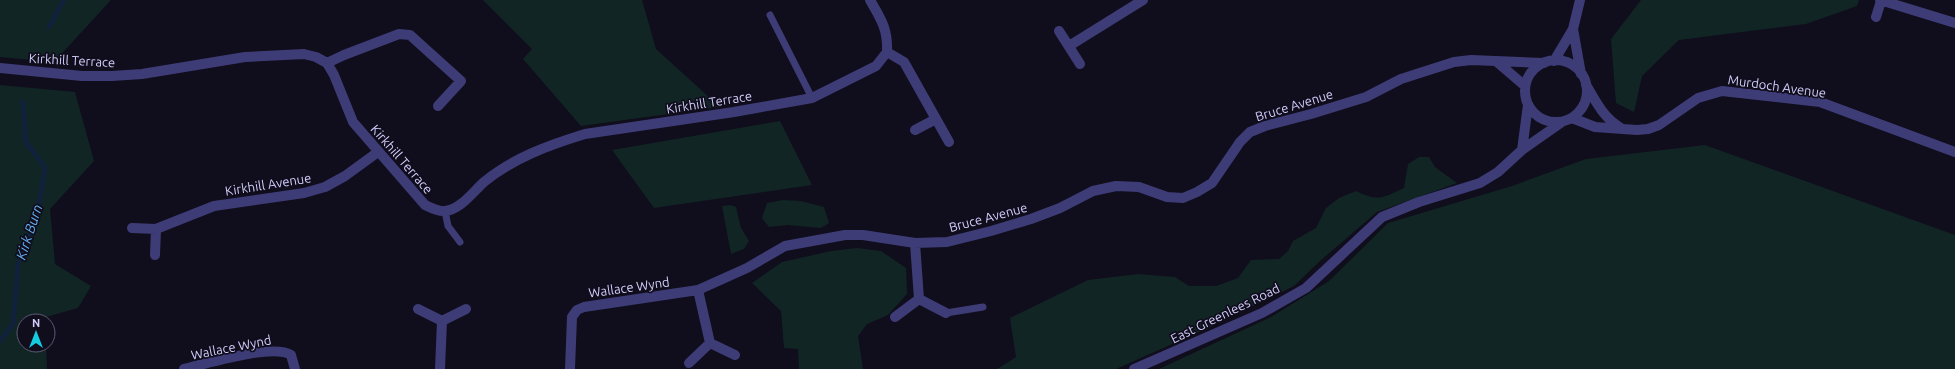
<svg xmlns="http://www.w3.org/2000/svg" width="1955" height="369" font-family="Ubuntu,sans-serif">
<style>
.green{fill:#112525}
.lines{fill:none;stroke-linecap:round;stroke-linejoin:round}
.stream{stroke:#10213d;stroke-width:4.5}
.service{stroke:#3e3c77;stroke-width:7}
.minor{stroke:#3e3c77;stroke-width:10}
.labels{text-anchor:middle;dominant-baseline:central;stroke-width:3.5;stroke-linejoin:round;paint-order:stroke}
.street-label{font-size:13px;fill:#d2cdfb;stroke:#100d1c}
.water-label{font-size:14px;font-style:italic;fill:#64b0f1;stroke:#100d1c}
</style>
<rect width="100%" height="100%" fill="#100d1c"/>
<!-- green -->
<path class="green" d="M0,0H111L54,62L0,57Z
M483,0H642L656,49L720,107L581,126L523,59L532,49Z
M1641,0H1859L1857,6L1806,24L1679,40L1642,76L1634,112L1616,103L1611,39Z
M0,85L75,92L94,161L50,209L55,264L91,286L78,308L46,317V321H24V345H46L47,369H0Z
M780,121L812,185L654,208L612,150Z
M1705,145L1955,235V369H1159L1271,317L1329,281L1388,223L1512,186L1586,159Z
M1419,157H1429L1435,167L1457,183L1377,212L1320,261L1294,286L1206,329L1116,369H997L1016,357L1010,318L1088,280L1138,274L1175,277L1189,286H1216L1238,278L1251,260L1279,259L1288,251L1293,241L1316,228L1326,208L1339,198L1356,191C1379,202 1382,198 1404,188L1408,164Z
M783,200L801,201L824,207L829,223L821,228L788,225L769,227L762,218L767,203Z
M731,205L736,207L741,228L749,241L744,249L731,254L722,206Z
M857,248L881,251L906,268L907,294L888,315L867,324L858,336L863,369H799L798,349L784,348L781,311L752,283L782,262L831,251Z"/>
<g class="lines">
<!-- stream -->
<path class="stream" d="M49,27L64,0
M0,341L13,324L18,265L37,216L45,168L26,142L23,102"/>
<!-- service -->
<path class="service" d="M770,15L812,98
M445,211L448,226L460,242
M946,313L983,307"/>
<!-- minor -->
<path class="minor" d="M870,0C881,19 888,29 887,52L904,62L949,142
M1880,0L1955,23
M1876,17L1881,1
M1573,29L1581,74
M1059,31L1080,64
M1069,46L1143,0
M1525 91a31 31 0 1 1 62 0a31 31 0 1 1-62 0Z
M1554,61L1573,29L1580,0
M1497,62L1525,86
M327,63L344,55L399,34L410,35L461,81L438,106
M0,68L82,76H112L142,74L245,57L304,54L316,57L327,63L334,75L353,122L425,205C431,208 438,212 445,211C460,210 473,192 484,182C513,158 549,145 585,134L734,112L812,98L876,66L887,52
M1586,85C1596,101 1603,118 1621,128
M1572,118L1595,127L1637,130L1648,129L1659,125L1698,98L1722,91L1820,102L1955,152
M915,130L936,119
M1522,150L1528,105
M132,228L156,229L214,206L304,193L325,187L345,176L378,152
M915,243L919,299L946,313
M155,255L156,229
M698,290L710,343L735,355
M418,309L442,321
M895,317L919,299
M442,321L466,309
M689,363L710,343
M184,369C206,364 273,343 291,355L295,369
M440,369L442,321
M570,369L572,317L577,310L584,307L698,290L747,268L785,246L845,235H863L915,243L947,242L991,231L1031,219L1060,208L1093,191L1116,186L1139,187L1167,197L1183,198L1197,192L1212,183L1240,142L1250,132L1265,126L1311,114L1366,97L1401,79L1454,62L1471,60L1544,63
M1134,369L1262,313L1306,288L1382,217L1419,202L1480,183L1498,172L1522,150L1562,122"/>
</g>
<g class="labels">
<!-- street labels -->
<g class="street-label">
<text transform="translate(72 60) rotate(3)">Kirkhill Terrace</text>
<text transform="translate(1777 86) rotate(8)">Murdoch Avenue</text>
<text transform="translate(709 102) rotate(-9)">Kirkhill Terrace</text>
<text transform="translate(1294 105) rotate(-17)">Bruce Avenue</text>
<text transform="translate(402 159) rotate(49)">Kirkhill Terrace</text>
<text transform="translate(268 184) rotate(-9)">Kirkhill Avenue</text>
<text transform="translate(988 217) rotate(-15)">Bruce Avenue</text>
<text transform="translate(629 287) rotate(-8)">Wallace Wynd</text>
<text transform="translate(1225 313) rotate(-26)">East Greenlees Road</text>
<text transform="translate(231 347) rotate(-11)">Wallace Wynd</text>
</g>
<!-- water labels -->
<g class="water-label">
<text transform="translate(29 232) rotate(-72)">Kirk Burn</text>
</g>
</g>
<!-- north arrow -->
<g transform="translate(36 333)"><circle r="19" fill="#100d1c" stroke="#5e5a75"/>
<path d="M0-3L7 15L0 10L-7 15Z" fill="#14cbdf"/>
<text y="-6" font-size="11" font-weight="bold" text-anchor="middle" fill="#d2cdfb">N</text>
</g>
</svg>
